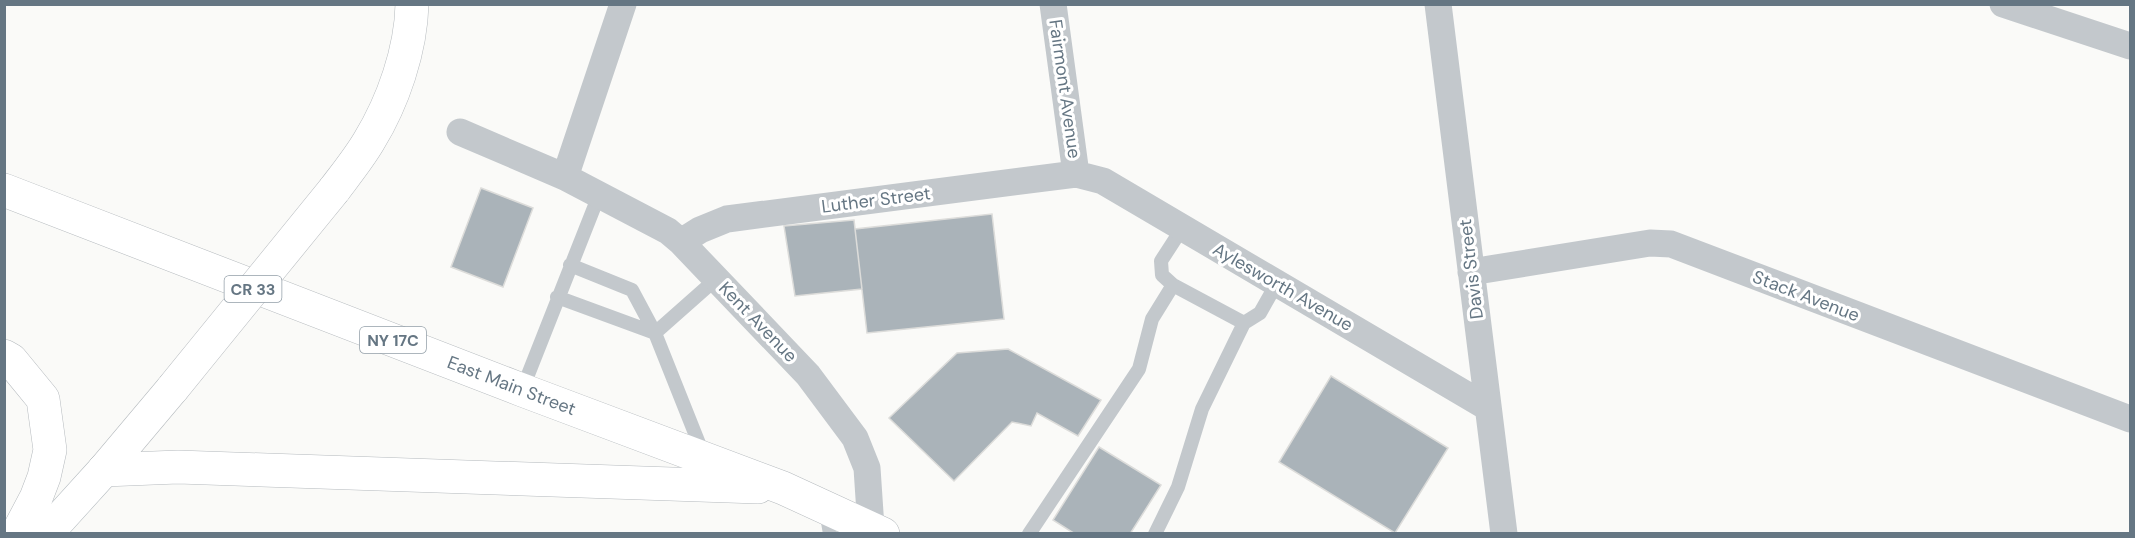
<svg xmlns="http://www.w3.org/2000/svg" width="2135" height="538" font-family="'DM Sans',sans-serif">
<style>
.building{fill:#aab3b9;stroke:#dcdcda;stroke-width:1.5}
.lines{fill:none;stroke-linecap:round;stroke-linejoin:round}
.secondary-casing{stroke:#b3babf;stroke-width:34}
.primary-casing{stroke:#b5babe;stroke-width:34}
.lane{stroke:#c3c8cc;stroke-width:14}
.street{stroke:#c3c8cc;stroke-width:27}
.secondary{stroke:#fff;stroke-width:33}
.primary{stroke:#fff;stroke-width:33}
.primary-bridge-casing{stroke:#b5babe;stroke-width:34;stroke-linecap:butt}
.primary-bridge{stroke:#fff;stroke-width:33}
.labels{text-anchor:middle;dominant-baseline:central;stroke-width:6;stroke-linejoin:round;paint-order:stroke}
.shield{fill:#fff;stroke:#939fa8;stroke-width:1.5}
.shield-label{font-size:16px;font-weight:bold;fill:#657683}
.street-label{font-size:18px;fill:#657683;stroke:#fff}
</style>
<rect width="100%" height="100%" fill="#fafaf8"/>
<!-- building -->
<path class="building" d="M481,188L533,208L503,287L451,267Z
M992,214L1004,319L867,333L855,229Z
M854,220L862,289L795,296L784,226Z
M1008,349L1101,400L1078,436L1037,413L1031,426L1012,422L954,481L889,418L957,353Z
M1331,376L1448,448L1395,533L1279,462Z
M1099,447L1161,485L1130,534H1075L1053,520Z"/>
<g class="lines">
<!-- secondary casing -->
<g class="secondary-casing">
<path id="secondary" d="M46,534L104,470"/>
</g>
<!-- primary casing -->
<g class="primary-casing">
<g id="primary">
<path id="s1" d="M4,190L522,390L783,488L883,534"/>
<path d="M334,190C346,174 359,158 369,141C393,102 411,50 412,4"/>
<path d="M4,356L11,360L43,399L50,450L44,477L36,498L17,534"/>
<path d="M104,470L178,467L758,487"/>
<path d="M104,470L173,388"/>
</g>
</g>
<!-- lane -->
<path class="lane" d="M1183,227L1161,261L1162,275L1173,285L1244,323L1260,313L1277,283
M570,265L632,290L655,333L704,456
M557,297L655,333
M655,333L716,279
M522,390L599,195
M826,510L830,534
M1029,534L1139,369L1152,319L1173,285
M1155,534L1178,487L1202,409L1244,323"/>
<!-- street -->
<path class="street" d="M1053,4L1076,174
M1438,4L1504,534
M2003,4L2130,46
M460,132L565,177L668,231L681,242L808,375L855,438L867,468L871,528
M565,177L623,4
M681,242L700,230L727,219L1076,174L1103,181L1487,407
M1471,272L1650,243L1671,244L2130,419"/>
<!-- secondary -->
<use href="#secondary" class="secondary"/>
<!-- primary -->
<use href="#primary" class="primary"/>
<!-- primary-bridge casing -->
<g class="primary-bridge-casing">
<path id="primary-bridge" d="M173,388L334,190"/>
</g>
<!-- primary-bridge -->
<use href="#primary-bridge" class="primary-bridge"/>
</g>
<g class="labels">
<!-- shield labels -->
<g class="shield">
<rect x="224.5" y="276" width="57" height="26" rx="4.5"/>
<rect x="360" y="327" width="66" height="26" rx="4.5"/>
</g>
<g class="shield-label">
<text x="253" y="289">CR 33</text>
<text x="393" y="340">NY 17C</text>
</g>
<!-- street labels -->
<g class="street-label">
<text transform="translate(1065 89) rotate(82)">Fairmont Avenue</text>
<text transform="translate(876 200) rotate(-7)">Luther Street</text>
<text transform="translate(1471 269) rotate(-97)">Davis Street</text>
<text transform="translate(1283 287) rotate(30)">Aylesworth Avenue</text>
<text transform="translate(1806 296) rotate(21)">Stack Avenue</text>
<text transform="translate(758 322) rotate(46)">Kent Avenue</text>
<text stroke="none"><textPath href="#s1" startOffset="544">East Main Street</textPath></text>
</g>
</g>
<!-- border -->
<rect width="2135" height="538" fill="none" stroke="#657683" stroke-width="12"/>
</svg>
